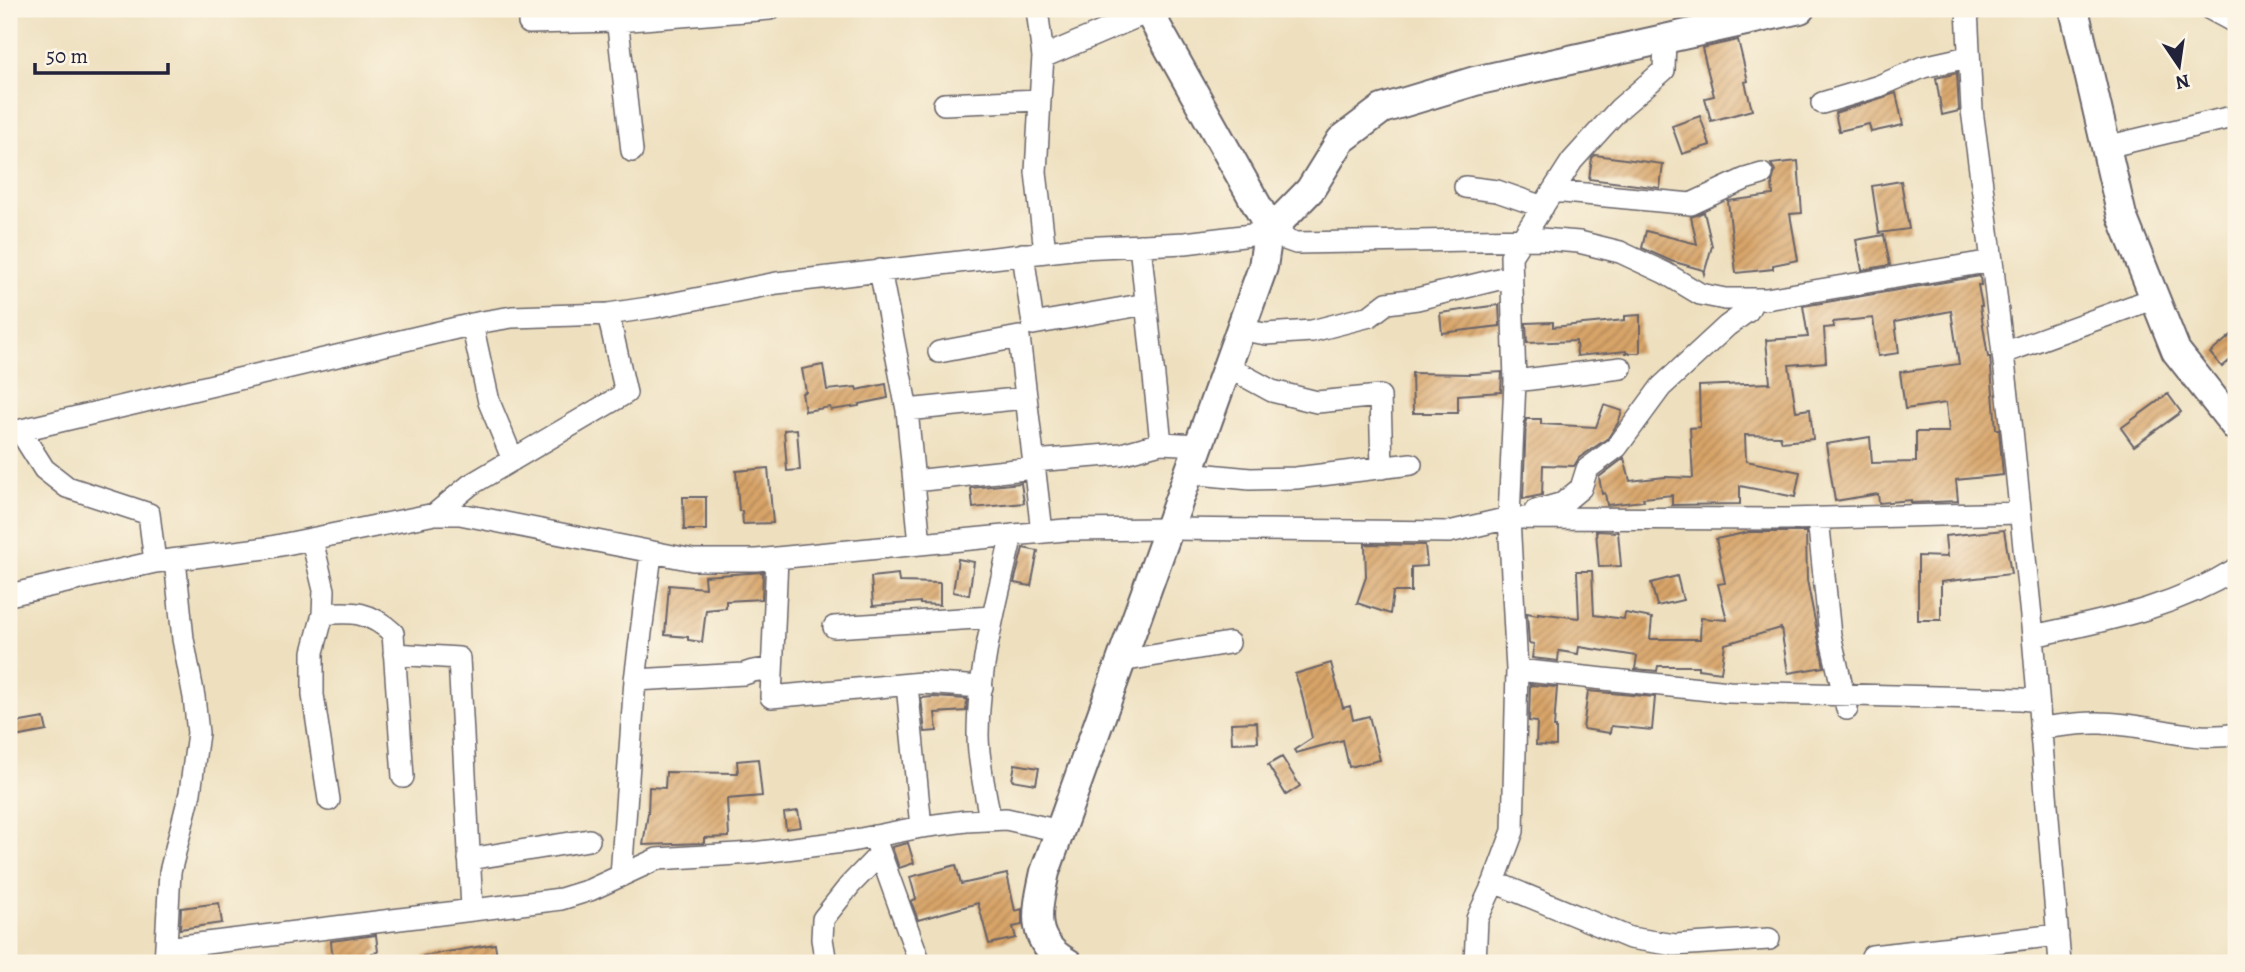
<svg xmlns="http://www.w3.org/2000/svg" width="2245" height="972" font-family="Alegreya,serif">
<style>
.building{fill:url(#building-hatch)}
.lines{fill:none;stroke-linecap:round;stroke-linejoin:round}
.minor-casing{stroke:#696469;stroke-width:24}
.major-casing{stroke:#696469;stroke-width:32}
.minor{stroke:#fff;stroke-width:21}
.major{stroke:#fff;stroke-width:28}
</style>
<defs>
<pattern id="building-hatch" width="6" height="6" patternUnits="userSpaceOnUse" patternTransform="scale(1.75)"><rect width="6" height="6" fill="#d8a468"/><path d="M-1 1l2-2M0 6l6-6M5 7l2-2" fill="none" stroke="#af8557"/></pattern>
</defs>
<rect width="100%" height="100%" fill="#fcf5e5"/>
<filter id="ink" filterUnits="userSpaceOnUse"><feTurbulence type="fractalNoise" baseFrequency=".0143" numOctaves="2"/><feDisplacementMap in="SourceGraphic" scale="14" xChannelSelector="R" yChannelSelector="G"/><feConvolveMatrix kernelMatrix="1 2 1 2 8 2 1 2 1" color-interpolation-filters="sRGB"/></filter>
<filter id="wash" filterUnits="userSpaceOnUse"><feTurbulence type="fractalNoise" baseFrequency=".00686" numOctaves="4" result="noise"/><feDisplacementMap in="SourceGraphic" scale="28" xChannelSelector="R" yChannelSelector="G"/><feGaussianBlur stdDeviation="1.57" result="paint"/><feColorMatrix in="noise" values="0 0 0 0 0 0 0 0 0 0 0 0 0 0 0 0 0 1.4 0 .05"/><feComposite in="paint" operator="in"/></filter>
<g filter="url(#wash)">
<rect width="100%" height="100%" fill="#eee0bf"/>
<g id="blocks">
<!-- building -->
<path class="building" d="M1738,40L1748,81L1745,82L1752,110L1711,121L1705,98L1714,96L1702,48Z
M1957,73L1959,111L1942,115L1936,78Z
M1896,93L1903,125L1871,132L1869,124L1839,131L1835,113Z
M1700,116L1710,145L1682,154L1672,126Z
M1595,155L1663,164L1660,188L1589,179L1592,158Z
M1798,161L1802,213L1790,214L1798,260L1773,265V269L1736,273L1728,201L1773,195L1772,182L1775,171L1771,164Z
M1901,181L1909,229L1879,233L1872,186Z
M1704,212L1712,246L1704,274L1703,270L1671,261L1642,248L1646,231L1697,244L1691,217Z
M1884,235L1890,265L1862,270L1856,240Z
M1980,276L1981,285H1978L1982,306H1980L1988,357H1990L1996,429H1999L2003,475L1956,480L1958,501L1911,503V500L1879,503L1878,494L1835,501L1826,444L1870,437L1872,463L1916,462V432H1949L1946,403L1905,409L1900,372L1959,364L1951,311L1895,322L1899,353L1878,356L1873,318L1833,322L1834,327L1824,328L1826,362L1789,365L1796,411L1810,409L1813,439L1782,442L1780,436L1745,435L1746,461L1800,472L1795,497L1740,486V504L1672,505V495L1643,498L1644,501L1607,505L1605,493L1602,494L1599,477L1624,458L1630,481L1665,477L1693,478L1690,428L1700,427L1699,386L1770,383L1766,340L1808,337L1803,306Z
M1499,305L1500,326L1442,333L1440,313Z
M1640,315V353H1626V351L1577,356L1576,341L1527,343L1526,323L1553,322V327L1625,320V316Z
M2236,331V355L2222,367L2210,353Z
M823,365L827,390L856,387L857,390L886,384L888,398L859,404V406L831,410L830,407L805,411L802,393L806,392L802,369Z
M1502,372L1501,392L1458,395V413H1413L1412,373L1472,374Z
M2168,394L2181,412L2134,446L2121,428Z
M1604,405L1622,411L1618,423L1608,438L1579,458L1574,466L1543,465L1542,495L1523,499L1526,419H1541V424L1596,427Z
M797,429L800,470L787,471L784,430Z
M768,468L773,523L743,524L742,511H739L736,471Z
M1021,483L1024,503L973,508L971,488Z
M683,497H706V530H684Z
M2004,530L2011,574L1941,582V620H1918V556L1947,557L1945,536Z
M1596,531L1618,532L1621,566L1599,567Z
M1749,532H1806L1807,580L1824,667L1788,673L1781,628L1725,644L1721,672L1698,669V666H1658L1657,671L1635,669L1637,656L1579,647L1578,654L1559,651L1558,661L1532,658L1534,644L1529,643L1527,613L1538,615V613L1579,618L1577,571H1592L1594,615L1624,619L1625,613L1652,618L1650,639H1700L1701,618L1727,620L1718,584L1725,583L1716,539Z
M1365,544L1425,545L1427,566L1411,567V592H1393L1390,614L1357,603L1366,577Z
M1023,548L1038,551L1031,586L1014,583Z
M958,559L974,562L969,595L953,592Z
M763,572L762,599L726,601V608L706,610L702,642L688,640V637L665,635L669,585L705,588L704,576Z
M898,574L899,582L940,583V605L920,604V602L873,606L871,577Z
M1677,576L1683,600L1657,606L1651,583Z
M1331,663L1343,708L1350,706L1353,720L1369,716L1380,760L1349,767L1343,740L1296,753L1294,750L1312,738L1301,691L1295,674Z
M1530,685L1557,687L1554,727H1556V746L1536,745L1537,722L1529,721Z
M1588,691L1655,697L1652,730L1611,726L1610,733L1583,729Z
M933,697L967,699L966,711L935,713L937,731L925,732L921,698Z
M44,718L47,731L9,738V724Z
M1257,722L1258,742L1232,743L1231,723Z
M1282,757L1300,786L1286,795L1268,765Z
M758,759L762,796L727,799L729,837L704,838V843L643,845L648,813L649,787L665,788L666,772L738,773L737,761Z
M1015,764L1039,768L1036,784L1012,780Z
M798,811L801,827L786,829L784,813Z
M908,843L914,863L899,868L892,847Z
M956,865L961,884L1007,874L1015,911L1022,909V925L1013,927L1016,938L989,944L978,903L918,920L911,901L916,899L910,877Z
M219,903L222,923L180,929L181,908Z
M376,935L378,952L372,953L374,963H333L331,941Z
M495,944L498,963H424L423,956Z"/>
</g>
</g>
<g filter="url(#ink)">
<use href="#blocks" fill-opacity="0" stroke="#696469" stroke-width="2"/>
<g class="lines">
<!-- minor casing -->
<g class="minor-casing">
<path id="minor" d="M616,9L632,151
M1037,9L1043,57
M1967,9L1972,110L1992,261L2012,430L2033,636L2060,963
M2210,9L2236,23
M529,23L617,21L770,9
M1665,39L1664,70L1619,109L1572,161L1511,256L1515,381L1509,518L1517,670L1513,831L1494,882L1630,938L1675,945L1769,939
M1040,100L1036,172L1045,252
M1822,103L1879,86L1923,67L1968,57
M944,104L1040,100L1043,57L1148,12
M2106,147L2236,116
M1465,187L1497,191L1543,207
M1553,191L1691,204L1745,179L1762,174
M1140,245L1161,443
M1023,254L1033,324L1146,304
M880,270L907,410L920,544
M472,324L489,402L513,460
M1241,330L1266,334L1312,331L1370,316L1387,303L1417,299L1511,276
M939,352L1019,337L1042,532
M2003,353L2155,298
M1228,367L1272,391L1317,402L1380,396L1382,468
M1515,381L1621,368
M907,410L1026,398
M20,431L44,469L67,487L149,514L155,562
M9,433L482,322L512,317L608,314L655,307L777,283L1080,248L1185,243L1268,233L1296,243L1541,239L1579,242L1620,252L1665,273L1700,294L1725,299H1766L1992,261
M1034,461L1121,454L1161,443L1200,445
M1189,473L1250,479L1296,478L1411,464
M914,481L1034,468
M1535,511L1563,503L1581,488L1587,469L1617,447L1661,387L1727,326L1748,311L1754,299
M435,514L470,485L626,393L608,314
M1818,518L1830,635L1847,709
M312,540L324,590L323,614L313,652V695L329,800
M777,558L771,697L921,683L982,687
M9,595L155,562L266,548L435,514H460L693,560H756L1065,530L1169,529L1449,532L1509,518L1787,519L2019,513
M323,614C354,611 370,612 393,633L403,777
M834,627L992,617
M2033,636C2106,620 2171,609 2236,569
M394,654L459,658L472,909
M1121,661L1229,643
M1517,670L1729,692L2021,699L2038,701
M635,680L744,674L753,671L772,668
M907,685L921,827
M2040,728C2060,726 2081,722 2100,723C2147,723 2190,743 2236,734
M990,820C986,793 978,763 978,735C978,669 997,599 1012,535
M874,836L920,963
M469,859L589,840
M621,876L635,680L651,554
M166,948L561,899L590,890L657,859L753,853L851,841L921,827L966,821L1006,819L1060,831
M1872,956L2058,935
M165,963L170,872L190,793L198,733L194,697L183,639L175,560
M826,963L822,939L823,919L850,885L880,854
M1475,963L1477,919L1494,882"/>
</g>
<!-- major casing -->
<g class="major-casing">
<path id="major" d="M2074,9L2122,216L2176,351L2236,427
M1268,233L1310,190L1341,140L1382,109L1475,81L1800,9
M1068,963C1028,941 1037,910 1045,872L1263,267L1268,233L1263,216L1147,9"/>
</g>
<!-- minor -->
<use href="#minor" class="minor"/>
<!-- major -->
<use href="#major" class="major"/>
</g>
</g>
<!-- margin -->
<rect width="2245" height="972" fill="none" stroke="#fcf5e5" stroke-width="35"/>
<!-- north arrow -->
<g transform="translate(2179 66) rotate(167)" stroke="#fcf5e5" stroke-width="5" paint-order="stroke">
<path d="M0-5L12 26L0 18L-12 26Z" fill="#22223b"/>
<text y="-10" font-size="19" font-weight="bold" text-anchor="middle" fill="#22223b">N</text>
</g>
<!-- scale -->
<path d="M35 63v10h133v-10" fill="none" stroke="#22223b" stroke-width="3.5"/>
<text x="46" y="63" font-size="21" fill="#22223b" stroke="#fcf5e5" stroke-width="5" paint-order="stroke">50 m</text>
</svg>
